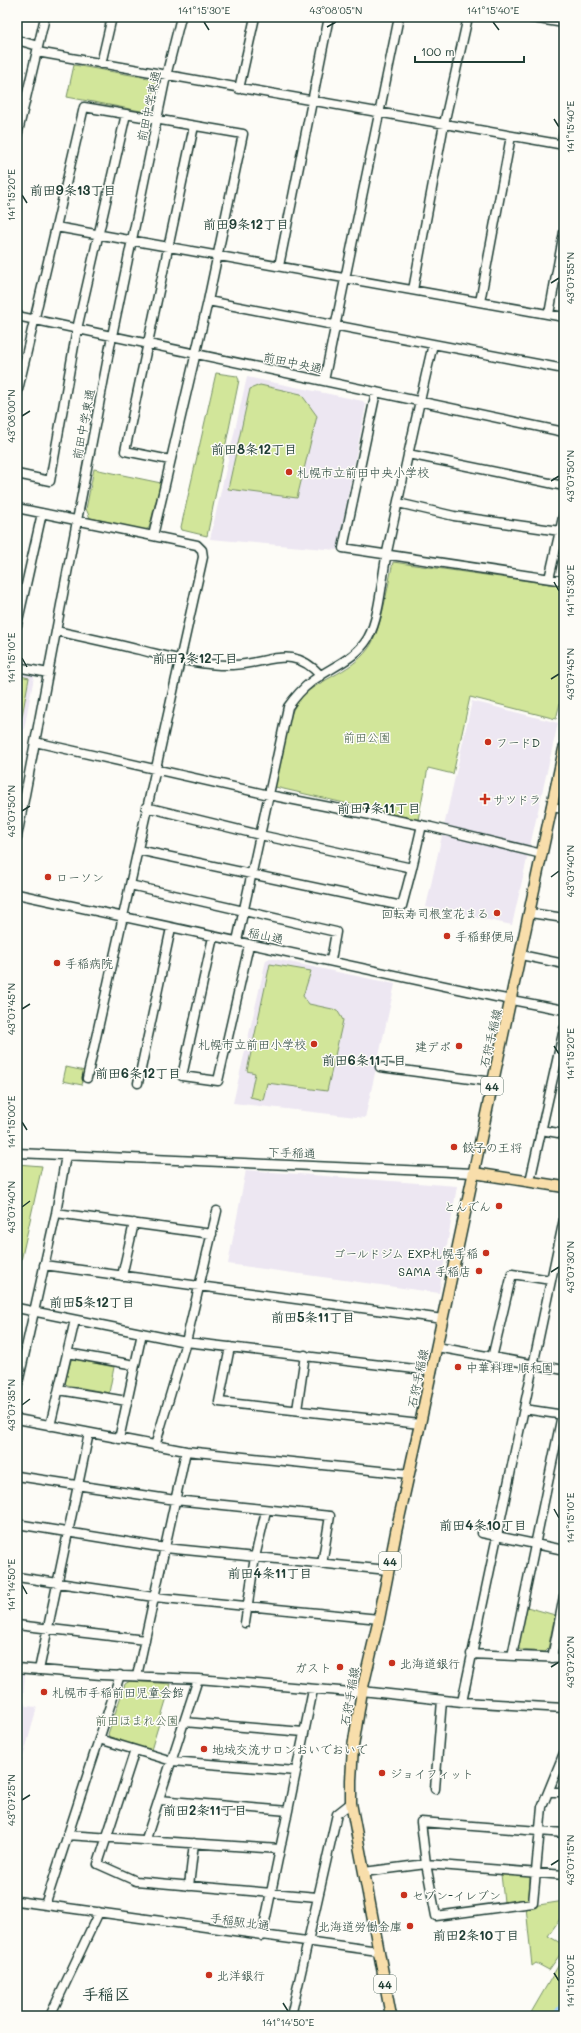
<svg xmlns="http://www.w3.org/2000/svg" width="581" height="2033" font-family="Mali,'Klee One',sans-serif">
<style>
.built{fill:#ede7f2}
.green{fill:#d2e69a;stroke:#789267}
.lines{fill:none;stroke-linecap:round;stroke-linejoin:round}
.river{stroke:#a2d2fe;stroke-width:13}
.minor-casing{stroke:#1f3d34;stroke-width:11}
.major-casing{stroke:#1f3d34;stroke-width:13}
.minor{stroke:#fdfcf7;stroke-width:8}
.major{stroke:#f8deab;stroke-width:10}
.ticks{fill:none;stroke:#1f3d34;stroke-width:1.5}
.poi-dot{fill:#c8321e;stroke:#fdfcf7;stroke-width:1.5}
.labels{text-anchor:middle;dominant-baseline:central;stroke-width:3;stroke-linejoin:round;paint-order:stroke}
.shield{fill:#fdfcf7;stroke:#62766e;stroke-width:1}
.shield-label{font-size:11px;font-weight:bold;fill:#1f3d34}
.street-label{font-size:12px;fill:#1f3d34;stroke:#fdfcf7}
.poi-label{font-size:12px;fill:#1f3d34;stroke:#fdfcf7;text-anchor:start}
.park-label{font-size:12px;fill:#435f48;stroke:#fdfcf7}
.neighbourhood-label{font-size:13px;font-weight:bold;fill:#1f3d34;stroke:#fdfcf7}
.district-label{font-size:16px;font-weight:bold;fill:#1f3d34;stroke:#fdfcf7}
.neatline{fill:none;stroke:#1f3d34;stroke-width:1.5}
.ticks-label{font-size:10px;text-anchor:middle;fill:#1f3d34}
</style>
<rect width="100%" height="100%" fill="#fdfcf7"/>
<filter id="ink" filterUnits="userSpaceOnUse"><feTurbulence type="fractalNoise" baseFrequency=".025" numOctaves="2"/><feDisplacementMap in="SourceGraphic" scale="8" xChannelSelector="R" yChannelSelector="G"/><feConvolveMatrix kernelMatrix="1 2 1 2 8 2 1 2 1" color-interpolation-filters="sRGB"/></filter>
<g filter="url(#ink)">
<!-- built -->
<path class="built" d="M247,377L363,401L366,405L337,550L210,539Z
M17,670L33,673L34,677L17,766Z
M472,701L558,723L512,925L426,907Z
M270,958L395,984L365,1118L233,1103L261,982L266,960Z
M246,1170L457,1186L439,1293L228,1264Z
M17,1673H25L23,1701L26,1706L37,1707L17,1780Z"/>
<!-- green -->
<path class="green" d="M74,65L154,79L155,82L149,110L146,112L67,97Z
M216,373L237,376L239,380L207,536L182,530L181,527Z
M260,385L301,394L317,416L297,498L228,489L250,389Z
M94,469L161,483L149,528L145,530L90,518L86,509Z
M393,562L564,586V687L556,719L470,697L453,774L428,768L418,820L275,787V780C280,759 286,718 298,701C313,681 351,673 368,649C381,633 388,584 393,562Z
M17,675L29,678L20,727L17,726Z
M270,964L311,971L303,996L309,1004L337,1010L343,1020L327,1091L267,1083L263,1100L250,1097L255,1073L247,1071Z
M66,1067L85,1071L82,1085L63,1081Z
M17,1164L42,1166L17,1279Z
M74,1359L114,1367L109,1393L67,1385L65,1383L71,1360Z
M527,1607L555,1615L548,1649L545,1652L520,1650L518,1647Z
M130,1681L171,1684L151,1750L110,1739L108,1734L125,1684Z
M501,1874L530,1876L529,1899L504,1902Z
M564,1901V1913L548,1936L564,1945V1949L549,1970L536,1963L532,1966L526,1907Z
M564,1956V2016H530L532,2011Z"/>
<g class="lines">
<!-- river -->
<path class="river" d="M559,2016L564,2009"/>
<!-- minor casing -->
<g class="minor-casing">
<path id="minor" d="M526,17L564,23
M17,40L38,46
M37,52L564,145
M101,64L112,17
M239,89L255,17
M17,136L45,17
M561,145L564,133
M56,227L564,317
M279,266L329,17
M413,290L444,124L468,17
M208,301L564,369
M480,302L511,136
M549,314L564,232
M17,316L564,432
M324,381L399,17
M376,392L343,548L564,581
M17,394L84,107L243,134L208,301L153,536
M408,454L564,486
M170,460L125,451L194,126
M17,474L50,481L77,329L126,114
M398,503L454,516L560,531
M17,508L197,545L202,550L203,557L87,1078
M549,579L564,513
M17,625L42,513
M56,631C84,637 112,643 140,650C170,657 201,666 233,665C269,664 292,643 321,676
M17,667L48,673
M35,742L269,795L431,827L542,854
M146,807L260,835L412,868L422,825
M551,807L564,809
M17,837L112,336L166,76L181,17
M138,850L402,906L412,868
M130,885L336,932L331,960
M17,894L496,997L564,1010
M530,913L564,918
M213,937L182,1076L218,1081L249,945
M237,941L288,707C295,697 302,689 311,682C330,667 355,660 368,638C380,617 382,576 387,552C402,482 417,413 433,344
M521,955L564,964
M380,1067L493,1082
M138,1083L171,928
M541,1130L564,1134
M17,1153L474,1173
M530,1181L564,1029
M56,1213L212,1234
M44,1265L443,1319
M122,1276L134,1223
M17,1308L186,1342L432,1371
M230,1347L219,1402L420,1424
M437,1347L564,1370
M67,1353L135,1365
M492,1358L512,1274L551,1280
M17,1388L56,1213L66,1155
M59,1390L127,1401
M524,1409L564,1415
M297,1410L305,1355
M17,1419L186,1451L409,1474
M50,1426L75,1320
M119,1439L142,1333
M155,1446L186,1342L217,1211
M17,1476L175,1500L330,1516L322,1564
M17,1524L165,1548L388,1570
M482,1533L564,1550
M17,1577L154,1597L379,1619
M245,1623L255,1557L266,1511
M17,1625L145,1640
M471,1654L564,1658
M512,1656L562,1415
M552,1658L564,1596
M17,1668L101,1675L198,1679L351,1692L362,1691L462,1702L564,1708
M39,1670L89,1433
M137,1676L186,1451
M462,1702L564,1219
M184,1722L304,1732
M99,1739L172,1761L296,1771
M135,1750L98,1864L136,1881L317,1897
M564,1753L542,1807L533,1903L436,1916L426,1864L421,1822L539,1831L564,1833
M435,1789L442,1700
M549,1792H564
M159,1800L288,1811
M67,1835L280,1849
M146,1839L198,1679
M364,1872L426,1864L564,1875
M189,1886L194,1843
M17,1901L378,1951
M45,1905L120,1675
M262,1936L313,1690
M50,2016L99,1912
M291,2016L337,1814L351,1803"/>
</g>
<!-- major casing -->
<g class="major-casing">
<path id="major" d="M474,1173L564,1187
M391,2016L351,1803V1780L353,1747L362,1691L379,1619L396,1532L420,1424L564,749"/>
</g>
<!-- minor -->
<use href="#minor" class="minor"/>
<!-- major -->
<use href="#major" class="major"/>
</g>
</g>
<!-- ticks -->
<path class="ticks" d="M204,22L209,30M493,22L499,30M327,27L336,22M554,119L559,127M22,195L27,203M551,283L559,278M22,416L30,411M551,481L559,476M554,582L559,591M22,658L27,667M551,679L559,674M22,811L30,806M551,877L559,871M22,1009L30,1004M554,1046L559,1054M22,1122L27,1130M22,1207L30,1201M551,1272L559,1267M22,1405L30,1399M554,1509L559,1518M22,1585L27,1594M551,1667L559,1662M22,1800L30,1795M551,1865L559,1860M554,1973L559,1981M283,2003L288,2011"/>
<!-- markers -->
<g class="poi-dot">
<circle cx="289" cy="472" r="4"/>
<circle cx="488" cy="742" r="4"/>
<path d="M483 793h4v4h4v4h-4v4h-4v-4h-4v-4h4z"/>
<circle cx="48" cy="877" r="4"/>
<circle cx="497" cy="913" r="4"/>
<circle cx="447" cy="936" r="4"/>
<circle cx="57" cy="963" r="4"/>
<circle cx="314" cy="1044" r="4"/>
<circle cx="459" cy="1046" r="4"/>
<circle cx="454" cy="1147" r="4"/>
<circle cx="499" cy="1206" r="4"/>
<circle cx="486" cy="1253" r="4"/>
<circle cx="479" cy="1271" r="4"/>
<circle cx="458" cy="1367" r="4"/>
<circle cx="392" cy="1663" r="4"/>
<circle cx="340" cy="1667" r="4"/>
<circle cx="44" cy="1692" r="4"/>
<circle cx="204" cy="1749" r="4"/>
<circle cx="382" cy="1773" r="4"/>
<circle cx="404" cy="1895" r="4"/>
<circle cx="410" cy="1926" r="4"/>
<circle cx="209" cy="1975" r="4"/>
</g>
<g class="labels">
<!-- shield labels -->
<g class="shield">
<rect x="481" y="1077" width="22" height="18" rx="3"/>
<rect x="379" y="1552" width="22" height="18" rx="3"/>
<rect x="374" y="1975" width="22" height="18" rx="3"/>
</g>
<g class="shield-label">
<text x="492" y="1086">44</text>
<text x="390" y="1561">44</text>
<text x="385" y="1984">44</text>
</g>
<!-- street labels -->
<g class="street-label">
<text transform="translate(148 106) rotate(-78)">前田中学東通</text>
<text transform="translate(293 362) rotate(12)">前田中央通</text>
<text transform="translate(83 424) rotate(-79)">前田中学東通</text>
<text transform="translate(266 935) rotate(12)">稲山通</text>
<text transform="translate(490 1038) rotate(-77)">石狩手稲線</text>
<text transform="translate(292 1152) rotate(2)">下手稲通</text>
<text transform="translate(417 1378) rotate(-78)">石狩手稲線</text>
<text transform="translate(349 1696) rotate(-80)">石狩手稲線</text>
<text transform="translate(240 1921) rotate(8)">手稲駅北通</text>
</g>
<!-- poi labels -->
<g class="poi-label">
<text x="297" y="472">札幌市立前田中央小学校</text>
<text x="496" y="742">フードD</text>
<text x="493" y="799">サツドラ</text>
<text x="56" y="877">ローソン</text>
<text x="489" y="913" text-anchor="end">回転寿司根室花まる</text>
<text x="455" y="936">手稲郵便局</text>
<text x="65" y="963">手稲病院</text>
<text x="306" y="1044" text-anchor="end">札幌市立前田小学校</text>
<text x="451" y="1046" text-anchor="end">建デポ</text>
<text x="462" y="1147">餃子の王将</text>
<text x="491" y="1206" text-anchor="end">とんでん</text>
<text x="478" y="1253" text-anchor="end">ゴールドジム EXP札幌手稲</text>
<text x="471" y="1271" text-anchor="end">SAMA 手稲店</text>
<text x="466" y="1367">中華料理 順和園</text>
<text x="400" y="1663">北海道銀行</text>
<text x="332" y="1667" text-anchor="end">ガスト</text>
<text x="52" y="1692">札幌市手稲前田児童会館</text>
<text x="212" y="1749">地域交流サロンおいでおいで</text>
<text x="390" y="1773">ジョイフィット</text>
<text x="412" y="1895">セブン-イレブン</text>
<text x="402" y="1926" text-anchor="end">北海道労働金庫</text>
<text x="217" y="1975">北洋銀行</text>
</g>
<!-- park labels -->
<g class="park-label">
<text x="367" y="737">前田公園</text>
<text x="137" y="1720">前田ほまれ公園</text>
</g>
<!-- neighbourhood labels -->
<g class="neighbourhood-label">
<text x="73" y="189">前田9条13丁目</text>
<text x="246" y="223">前田9条12丁目</text>
<text x="254" y="448">前田8条12丁目</text>
<text x="195" y="657">前田7条12丁目</text>
<text x="379" y="807">前田7条11丁目</text>
<text x="364" y="1059">前田6条11丁目</text>
<text x="138" y="1072">前田6条12丁目</text>
<text x="92" y="1301">前田5条12丁目</text>
<text x="313" y="1316">前田5条11丁目</text>
<text x="483" y="1524">前田4条10丁目</text>
<text x="270" y="1572">前田4条11丁目</text>
<text x="205" y="1809">前田2条11丁目</text>
<text x="476" y="1934">前田2条10丁目</text>
</g>
<!-- district labels -->
<g class="district-label">
<text x="106" y="1993">手稲区</text>
</g>
</g>
<!-- margin -->
<rect width="581" height="2033" fill="none" stroke="#fdfcf7" stroke-width="44"/>
<!-- scale -->
<path d="M415 56v6h109v-6" fill="none" stroke="#1f3d34" stroke-width="2"/>
<text x="421" y="56" font-size="12" fill="#1f3d34" stroke="#fdfcf7" stroke-width="3" paint-order="stroke">100 m</text>
<rect x="22" y="22" width="537" height="1989" class="neatline"/>
<g class="ticks-label">
<text x="204" y="14">141°15'30"E</text>
<text x="336" y="14">43°08'05"N</text>
<text x="493" y="14">141°15'40"E</text>
<text transform="translate(570 127) rotate(-90)" y="4">141°15'40"E</text>
<text transform="translate(11 195) rotate(-90)" y="4">141°15'20"E</text>
<text transform="translate(570 278) rotate(-90)" y="4">43°07'55"N</text>
<text transform="translate(11 416) rotate(-90)" y="4">43°08'00"N</text>
<text transform="translate(570 476) rotate(-90)" y="4">43°07'50"N</text>
<text transform="translate(570 591) rotate(-90)" y="4">141°15'30"E</text>
<text transform="translate(11 658) rotate(-90)" y="4">141°15'10"E</text>
<text transform="translate(570 674) rotate(-90)" y="4">43°07'45"N</text>
<text transform="translate(11 811) rotate(-90)" y="4">43°07'50"N</text>
<text transform="translate(570 871) rotate(-90)" y="4">43°07'40"N</text>
<text transform="translate(11 1009) rotate(-90)" y="4">43°07'45"N</text>
<text transform="translate(570 1054) rotate(-90)" y="4">141°15'20"E</text>
<text transform="translate(11 1122) rotate(-90)" y="4">141°15'00"E</text>
<text transform="translate(11 1207) rotate(-90)" y="4">43°07'40"N</text>
<text transform="translate(570 1267) rotate(-90)" y="4">43°07'30"N</text>
<text transform="translate(11 1405) rotate(-90)" y="4">43°07'35"N</text>
<text transform="translate(570 1518) rotate(-90)" y="4">141°15'10"E</text>
<text transform="translate(11 1585) rotate(-90)" y="4">141°14'50"E</text>
<text transform="translate(570 1662) rotate(-90)" y="4">43°07'20"N</text>
<text transform="translate(11 1800) rotate(-90)" y="4">43°07'25"N</text>
<text transform="translate(570 1860) rotate(-90)" y="4">43°07'15"N</text>
<text transform="translate(570 1981) rotate(-90)" y="4">141°15'00"E</text>
<text x="288" y="2026">141°14'50"E</text>
</g>
</svg>
